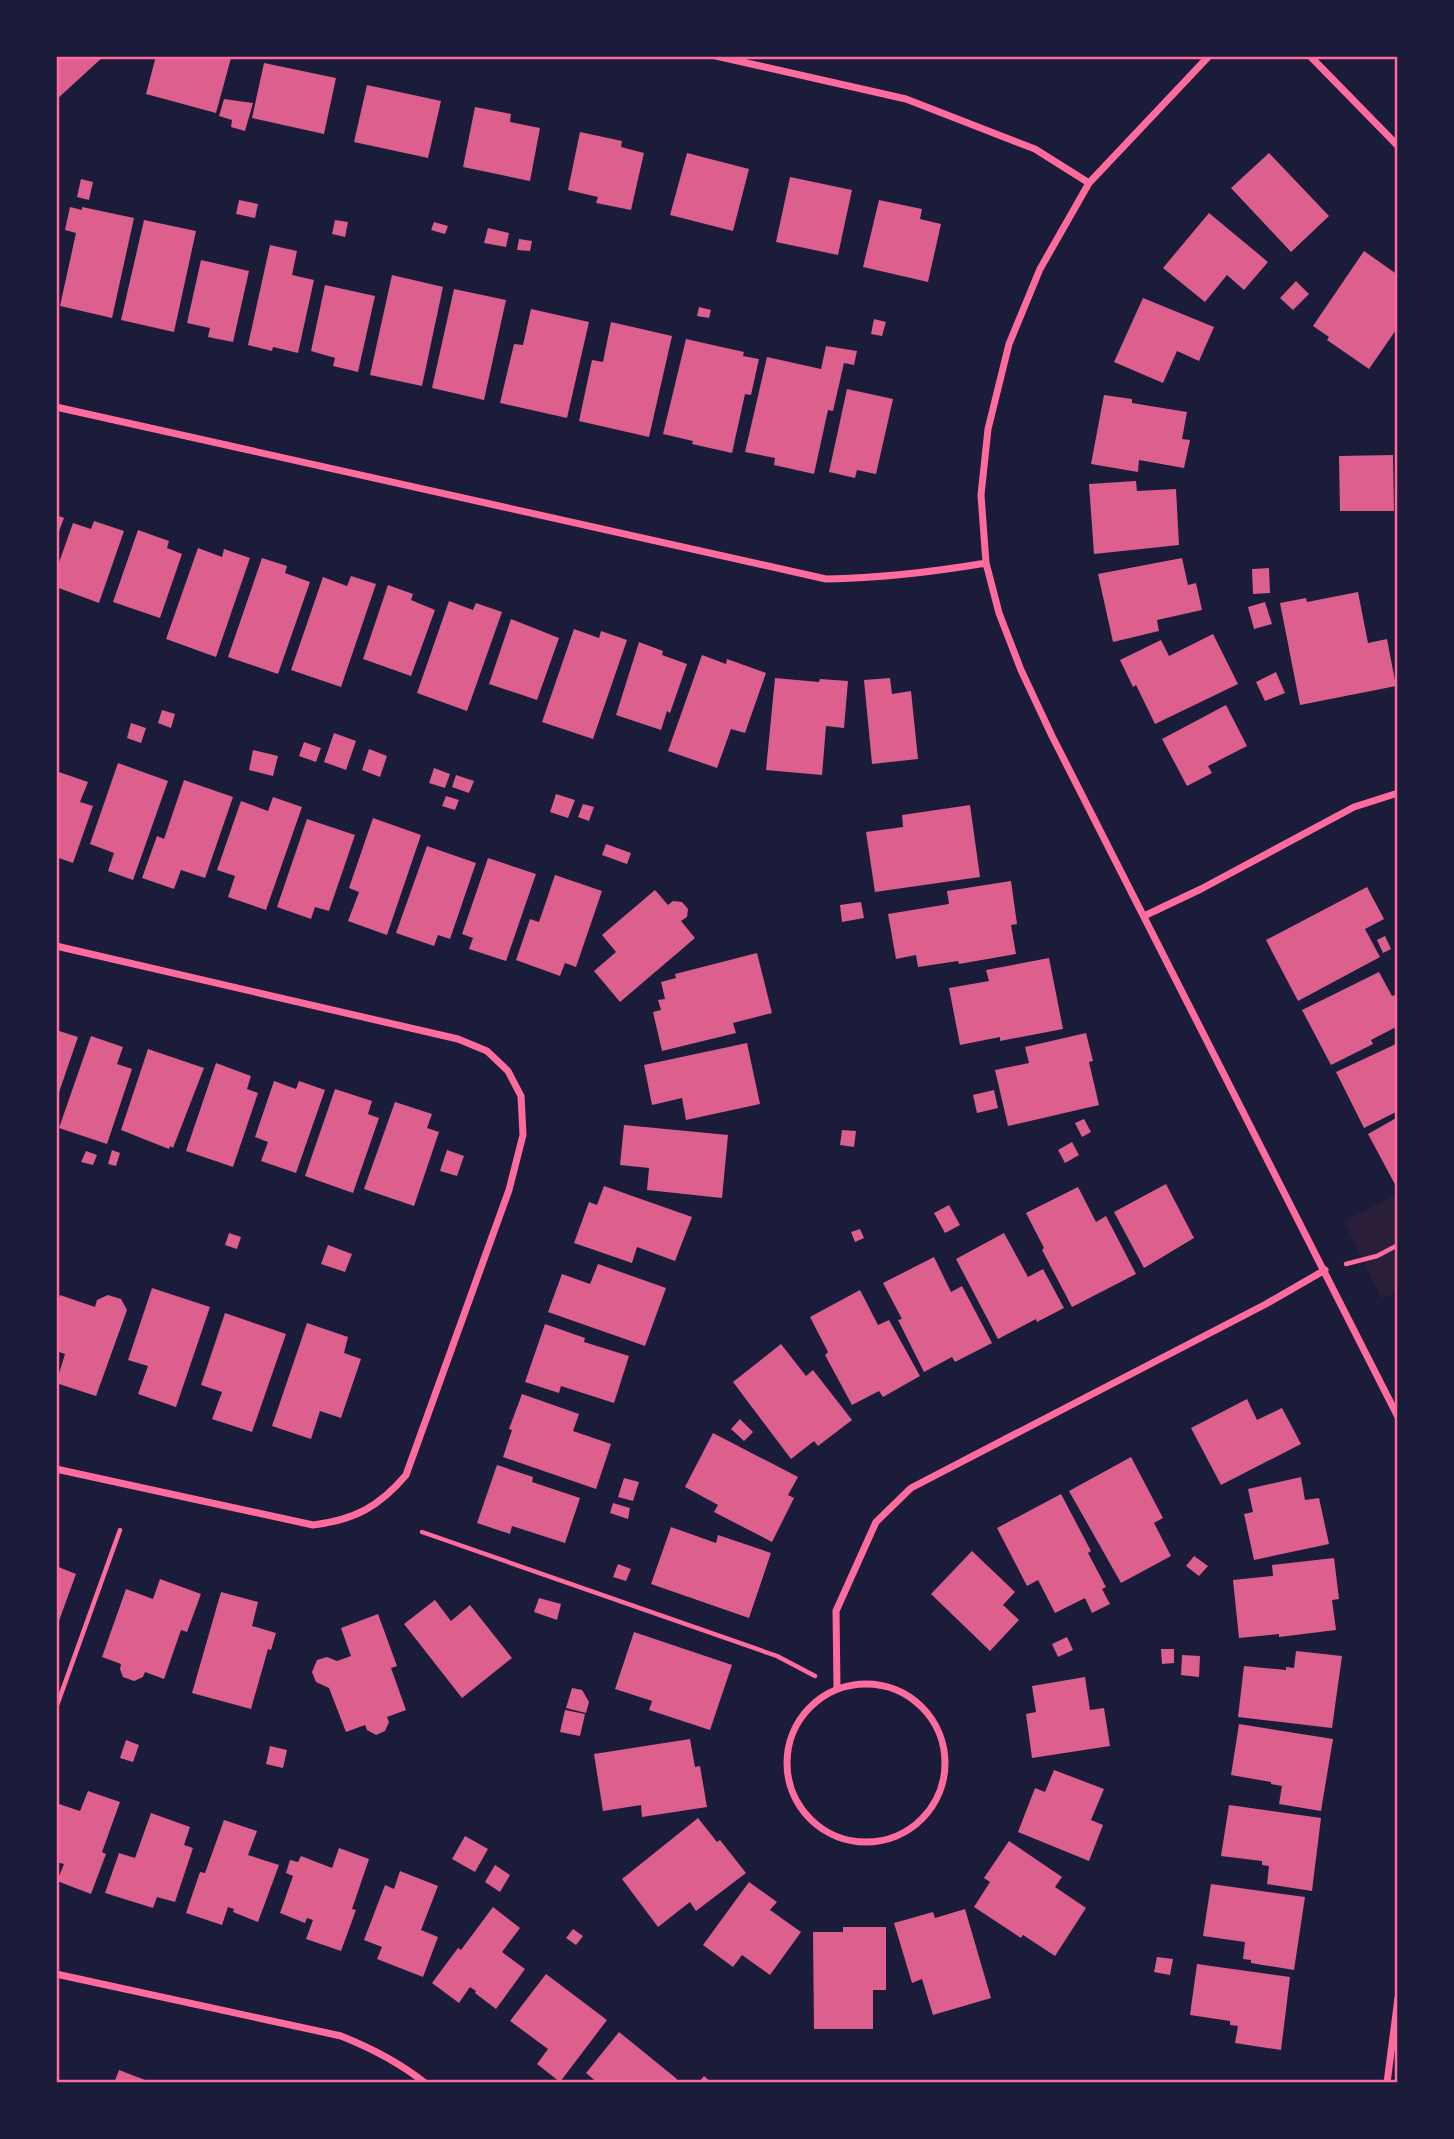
<svg xmlns="http://www.w3.org/2000/svg" width="1454" height="2139" font-family="'Golos Text',sans-serif">
<style>
.green{fill:#2a1e3b}
.building{fill:#dd5f8e}
.lines{fill:none;stroke-linecap:round;stroke-linejoin:round}
.path{stroke:#ff6b9d;stroke-width:4.5}
.minor{stroke:#ff6b9d;stroke-width:7}
.neatline{fill:none;stroke:#ff6b9d;stroke-width:2.5}
</style>
<rect width="100%" height="100%" fill="#1b1b3a"/>
<!-- green -->
<path class="green" d="M1398,1194V1291L1382,1299L1344,1221Z"/>
<!-- building -->
<path class="building" d="M56,56H104L56,100Z
M156,56H222L231,58L216,113L146,94Z
M264,63L336,78L324,134L252,118Z
M367,85L441,101L428,158L354,142Z
M224,99L253,103L245,131L231,127L232,120L219,116Z
M475,107L511,114L510,122L540,128L530,181L463,167Z
M580,132L622,141L621,147L644,153L631,210L596,203L598,197L568,190Z
M687,153L749,169L733,231L670,215Z
M1269,153L1329,216L1291,252L1231,188Z
M790,177L852,190L838,255L776,242Z
M81,179L93,182L89,200L77,197Z
M239,200L258,204L255,218L236,214Z
M879,200L922,209L920,219L941,224L928,282L863,267Z
M70,207L82,210V207L134,218L112,318L60,306L76,233L65,230Z
M1209,213L1268,262L1244,290L1227,275L1205,302L1163,268Z
M144,220L196,231L174,332L121,320Z
M335,220L348,222L345,237L332,234Z
M434,222L448,226L445,234L431,230Z
M488,228L509,233L506,247L484,243Z
M519,239L532,241L530,251L517,250Z
M270,245L297,251L292,275L314,280L298,353L273,347L272,351L248,345Z
M1364,251L1398,275V327L1369,369L1327,340L1329,337L1313,326Z
M201,260L249,271L233,342L208,337L210,328L187,323Z
M392,275L443,287L422,386L370,375Z
M1296,281L1309,294L1293,310L1280,298Z
M325,285L375,296L358,372L333,366L335,358L311,351Z
M454,289L506,300L484,400L432,388Z
M1143,298L1214,327L1199,361L1177,351L1163,383L1114,362Z
M699,307L711,310L709,318L697,316Z
M531,309L589,322L567,418L500,403L514,344L523,345Z
M874,319L886,322L882,336L871,334Z
M611,322L672,336L649,437L579,421L592,360L603,362Z
M686,339L744,352L743,356L759,359L751,395L745,394L732,453L692,444L693,441L663,434Z
M826,346L857,351L854,365L844,363L833,411L828,410L814,474L774,465L775,458L745,452L767,357L821,369Z
M847,389L893,399L876,474L857,470L855,478L829,472Z
M1104,395L1132,399V403L1187,412L1182,439L1190,440L1184,468L1139,460L1138,472L1091,464Z
M1393,455L1394,511H1340L1339,456Z
M1136,481L1137,491L1176,489L1179,545L1094,554L1089,484Z
M56,515L64,518L56,539Z
M94,521L124,531L99,603L56,587V571L73,523L91,529Z
M138,530L169,541L167,548L182,554L160,618L113,602Z
M198,548L222,557L224,549L250,558L216,657L166,639Z
M262,558L287,566L285,573L310,582L278,674L228,657Z
M1182,558L1188,585L1196,583L1202,610L1157,620L1159,631L1113,642L1098,574Z
M1269,568L1270,593L1253,594L1252,569Z
M351,576L376,584L341,687L291,670L323,577L347,586Z
M388,585L413,594L411,600L435,610L411,676L363,659Z
M1358,592L1368,643L1387,639L1396,686L1300,705L1280,603L1306,598L1307,602Z
M449,601L473,610L476,603L502,612L467,711L417,693Z
M1265,602L1272,624L1254,629L1248,607Z
M511,619L559,638L537,700L489,684Z
M574,629L599,638L601,631L627,640L593,739L542,722Z
M1213,634L1238,684L1155,724L1136,685L1133,687L1120,660L1161,640L1169,656Z
M639,642L663,651L662,655L687,664L670,713L667,711L661,730L616,715Z
M702,655L726,664L727,659L766,673L745,733L731,729L717,768L668,751Z
M1276,672L1285,693L1265,701L1256,682Z
M775,678L819,682L820,679L848,681L844,728L826,726L822,775L766,770Z
M890,678L892,694L911,691L918,759L872,764L864,680Z
M1226,705L1247,746L1208,766L1212,773L1187,786L1162,739Z
M162,710L175,714L171,728L158,723Z
M131,723L146,728L141,743L127,738Z
M334,733L356,741L346,770L324,762Z
M304,742L321,748L316,762L299,756Z
M369,749L387,756L380,777L362,770Z
M253,750L278,756L273,776L249,770Z
M118,763L168,781L133,880L108,871L114,853L90,844Z
M434,768L450,774L445,788L429,783Z
M56,771L88,782L80,802L93,806L73,863L56,857Z
M456,775L474,781L469,793L452,787Z
M184,780L233,797L205,878L181,870L174,889L142,878L157,836L164,839Z
M556,794L575,800L568,818L550,812Z
M446,796L459,800L455,810L442,806Z
M273,797L302,807L266,910L228,897L235,876L217,870L241,801L268,811Z
M583,804L594,807L589,821L578,817Z
M970,805L980,877L875,892L866,832L903,827L902,815Z
M373,818L421,835L387,935L348,921L359,892L349,888Z
M307,819L355,835L329,911L315,907L311,919L277,907Z
M606,844L631,853L627,864L602,855Z
M427,846L476,863L450,939L438,935L434,946L396,933Z
M488,858L536,874L506,961L469,949L473,938L462,934Z
M555,875L602,891L576,967L565,963L560,976L516,960L530,919L539,922Z
M1011,881L1017,924L1011,925L1016,954L959,964L958,961L918,967L916,955L896,959L888,914L949,904L947,891Z
M1367,887L1384,919L1365,929L1380,957L1298,1001L1266,940Z
M655,890L668,905L673,901L682,902L688,909L687,917L681,921L695,938L620,1002L594,971L616,952L602,935Z
M861,902L864,918L842,922L840,905Z
M1385,936L1391,949L1383,953L1377,940Z
M757,953L772,1013L733,1023L736,1033L662,1051L653,1012L661,1010L658,1000L665,999L661,982L676,978L675,974Z
M1049,958L1063,1029L1000,1041V1037L960,1045L949,988L989,981L986,970Z
M1379,972L1392,996L1398,994V1026L1371,1040L1373,1044L1331,1065L1302,1010Z
M56,1030L78,1037L56,1101Z
M1086,1033L1093,1061L1089,1062L1099,1105L1008,1126L995,1070L1029,1063L1025,1047Z
M91,1036L123,1047L117,1064L132,1069L107,1144L59,1128Z
M747,1043L760,1104L686,1120L682,1098L652,1105L644,1065Z
M1398,1043V1111L1364,1128L1336,1072Z
M148,1049L204,1068L173,1148L170,1146L169,1149L121,1130Z
M216,1063L251,1076L247,1089L258,1093L233,1167L186,1151Z
M274,1081L296,1089L299,1081L325,1090L296,1173L261,1161L268,1142L255,1137Z
M335,1089L372,1101L368,1114L379,1118L353,1193L305,1176Z
M994,1090L998,1108L977,1113L973,1095Z
M395,1102L432,1114L427,1128L439,1132L414,1206L364,1189Z
M1398,1117V1190L1368,1134Z
M1084,1119L1091,1132L1082,1137L1075,1123Z
M624,1125L728,1135L722,1198L647,1190L649,1168L620,1165Z
M842,1130L856,1131L854,1147L840,1145Z
M1072,1142L1079,1155L1065,1163L1058,1150Z
M112,1150L120,1153L116,1166L108,1164Z
M447,1150L464,1156L457,1176L440,1171Z
M86,1151L97,1155L93,1165L81,1162Z
M1166,1184L1194,1238L1144,1268L1114,1212Z
M604,1186L692,1217L675,1261L637,1247L632,1263L574,1243L589,1202L597,1205Z
M1078,1187L1096,1222L1106,1216L1136,1274L1072,1307L1042,1250L1044,1248L1026,1213Z
M949,1205L960,1225L945,1233L934,1213Z
M860,1229L864,1238L855,1242L851,1232Z
M229,1233L241,1237L237,1249L225,1245Z
M1004,1233L1028,1277L1043,1269L1064,1308L1037,1322L1036,1319L998,1339L956,1259Z
M328,1245L352,1254L345,1272L321,1264Z
M934,1257L951,1292L962,1286L992,1343L955,1362L952,1357L924,1372L898,1320L902,1319L883,1283Z
M598,1264L666,1288L645,1346L548,1312L562,1274L590,1284Z
M152,1288L210,1307L176,1407L138,1394L148,1366L128,1360Z
M860,1290L878,1325L889,1320L920,1376L883,1397L879,1391L852,1405L825,1355L828,1352L810,1317Z
M60,1295L95,1307L97,1300L108,1295L121,1299L127,1310L96,1396L56,1383L65,1354L56,1351V1306Z
M225,1313L286,1334L252,1432L212,1419L222,1392L201,1385Z
M307,1323L348,1337L344,1353L361,1359L341,1418L320,1411L311,1439L272,1426Z
M545,1324L585,1338L584,1342L629,1356L614,1403L561,1386L559,1393L525,1382Z
M781,1344L806,1376L813,1370L852,1420L818,1446L814,1441L791,1459L733,1382Z
M522,1394L579,1414L573,1431L611,1444L596,1489L503,1457L512,1430L509,1429Z
M1247,1399L1257,1420L1282,1408L1301,1444L1221,1485L1191,1428Z
M740,1419L753,1432L744,1441L731,1429Z
M713,1433L798,1477L788,1495L794,1498L772,1542L714,1512L718,1505L685,1487Z
M1131,1457L1163,1518L1154,1523L1171,1556L1121,1583L1069,1491Z
M497,1465L533,1477L532,1482L580,1498L565,1543L512,1526L510,1534L477,1523Z
M1301,1477L1305,1500L1319,1498L1329,1544L1254,1560L1244,1514L1253,1512L1248,1489Z
M624,1478L639,1482L633,1501L618,1497Z
M1061,1494L1091,1551L1088,1553L1106,1587L1102,1589L1110,1604L1092,1613L1085,1598L1055,1613L1038,1580L1027,1586L997,1528Z
M613,1503L630,1508L628,1519L610,1513Z
M671,1527L716,1543L718,1535L771,1553L749,1618L651,1584Z
M972,1551L1015,1592L1003,1605L1019,1620L990,1651L931,1594Z
M1194,1556L1208,1566L1199,1576L1186,1566Z
M1334,1558L1339,1599L1332,1600L1336,1630L1279,1637V1634L1239,1638L1233,1580L1273,1576L1272,1565Z
M618,1564L631,1569L626,1581L613,1577Z
M56,1566L76,1574L56,1629Z
M160,1579L201,1594L187,1632L181,1630L164,1679L145,1672L143,1677L134,1681L123,1677L120,1669L121,1664L102,1657L126,1589L153,1599Z
M221,1592L258,1602L252,1626L276,1633L271,1650L268,1649L251,1709L192,1693Z
M539,1598L561,1604L557,1620L534,1612Z
M435,1600L451,1621L470,1605L512,1658L462,1698L404,1624Z
M378,1614L397,1666L391,1668L406,1710L387,1717L389,1722L385,1731L376,1735L367,1730L365,1725L346,1732L329,1688L316,1682L312,1672L317,1660L327,1657L337,1661L351,1656L341,1628Z
M634,1632L732,1665L710,1730L649,1710L652,1701L615,1689Z
M1067,1637L1073,1650L1058,1657L1052,1644Z
M1161,1649H1174V1663L1162,1664Z
M1296,1651L1342,1656L1332,1728L1238,1717L1244,1666L1286,1670V1667L1294,1668Z
M1182,1655L1200,1656L1199,1677L1181,1675Z
M1085,1677L1090,1710L1104,1708L1110,1746L1032,1758L1026,1714L1036,1712L1032,1686Z
M572,1688L582,1690L589,1702L586,1713L566,1708Z
M565,1710L585,1714L580,1736L560,1732Z
M1239,1724L1333,1739L1321,1811L1279,1804L1282,1786L1271,1784V1782L1231,1775Z
M690,1739L695,1767L700,1766L707,1807L642,1817L641,1805L603,1811L594,1754Z
M126,1740L139,1745L133,1762L120,1758Z
M270,1746L287,1750L283,1768L266,1764Z
M1054,1770L1104,1789L1091,1820L1103,1825L1089,1861L1018,1832L1035,1788L1045,1792Z
M88,1791L120,1802L102,1852L106,1854L91,1894L57,1881L64,1864L56,1862V1803L80,1811Z
M1229,1805L1321,1818L1312,1891L1267,1884L1269,1866L1262,1865V1861L1221,1856Z
M151,1813L190,1827L184,1845L193,1848L175,1902L157,1897L153,1908L105,1893L119,1853L135,1858Z
M698,1818L717,1842L720,1840L746,1873L696,1911L690,1902L658,1927L622,1879Z
M224,1820L257,1831L248,1855L279,1865L258,1922L233,1912L234,1909L228,1907L222,1925L186,1913L200,1872L205,1873Z
M465,1836L488,1849L475,1872L452,1859Z
M1009,1841L1062,1877L1055,1887L1086,1908L1055,1956L1023,1935L1021,1938L974,1907L990,1882L984,1878Z
M339,1848L369,1859L352,1909L356,1910L341,1951L306,1939L313,1920L307,1918L305,1923L280,1913L293,1876L286,1873L290,1860L298,1862L301,1856L332,1868Z
M495,1865L510,1875L500,1892L485,1882Z
M400,1871L438,1886L421,1930L438,1937L423,1977L377,1959L382,1947L364,1940L385,1885L394,1889Z
M749,1882L777,1902L770,1910L801,1932L770,1975L742,1955L733,1967L703,1945Z
M1211,1884L1305,1897L1294,1970L1251,1963V1960L1243,1959L1245,1942L1203,1936Z
M493,1907L520,1928L502,1952L525,1969L496,2009L475,1993L476,1991L470,1987L459,2003L432,1983L458,1948L461,1950Z
M965,1909L991,1998L933,2015L922,1979L912,1983L894,1923L933,1912L935,1918Z
M843,1927H886V1990H873V2029H814L813,1932H843Z
M573,1929L583,1936L576,1945L566,1938Z
M1157,1957L1173,1959L1170,1975L1154,1972Z
M1197,1964L1290,1977L1281,2050L1235,2043L1238,2026L1230,2025V2021L1190,2015Z
M546,1974L607,2020L560,2082L537,2064L548,2049L510,2021Z
M619,2032L677,2079L674,2083H598L586,2073Z
M119,2070L145,2080L144,2083H114Z
M704,2076L712,2083H698Z"/>
<g class="lines">
<!-- path -->
<path class="path" d="M1346,1264L1377,1256L1398,1245
M422,1532L777,1656L815,1676
M56,1708L120,1530"/>
<!-- minor -->
<path class="minor" d="M716,56L906,99L1035,149L1089,183
M1209,56L1089,183L1040,269L1009,344L988,429L981,495L986,563L999,613L1021,670L1052,736L1398,1417
M1310,56L1398,146
M56,407L826,579C880,578 933,572 986,563
M1144,916L1201,889L1354,807L1398,793
M56,946L458,1039L487,1051L508,1071L521,1096L523,1135L509,1190L406,1475C379,1507 354,1520 313,1525L56,1469
M787 1763a79 79 0 1 1 158 0a79 79 0 1 1-158 0Z
M837,1688L836,1611L876,1522L911,1488L1266,1304L1325,1270
M56,1974L341,2036C371,2048 399,2062 425,2083
M1387,2083L1398,1998"/>
</g>
<!-- border -->
<rect width="1454" height="2139" fill="none" stroke="#1b1b3a" stroke-width="116"/>
<rect x="58" y="58" width="1338" height="2023" class="neatline"/>
</svg>
